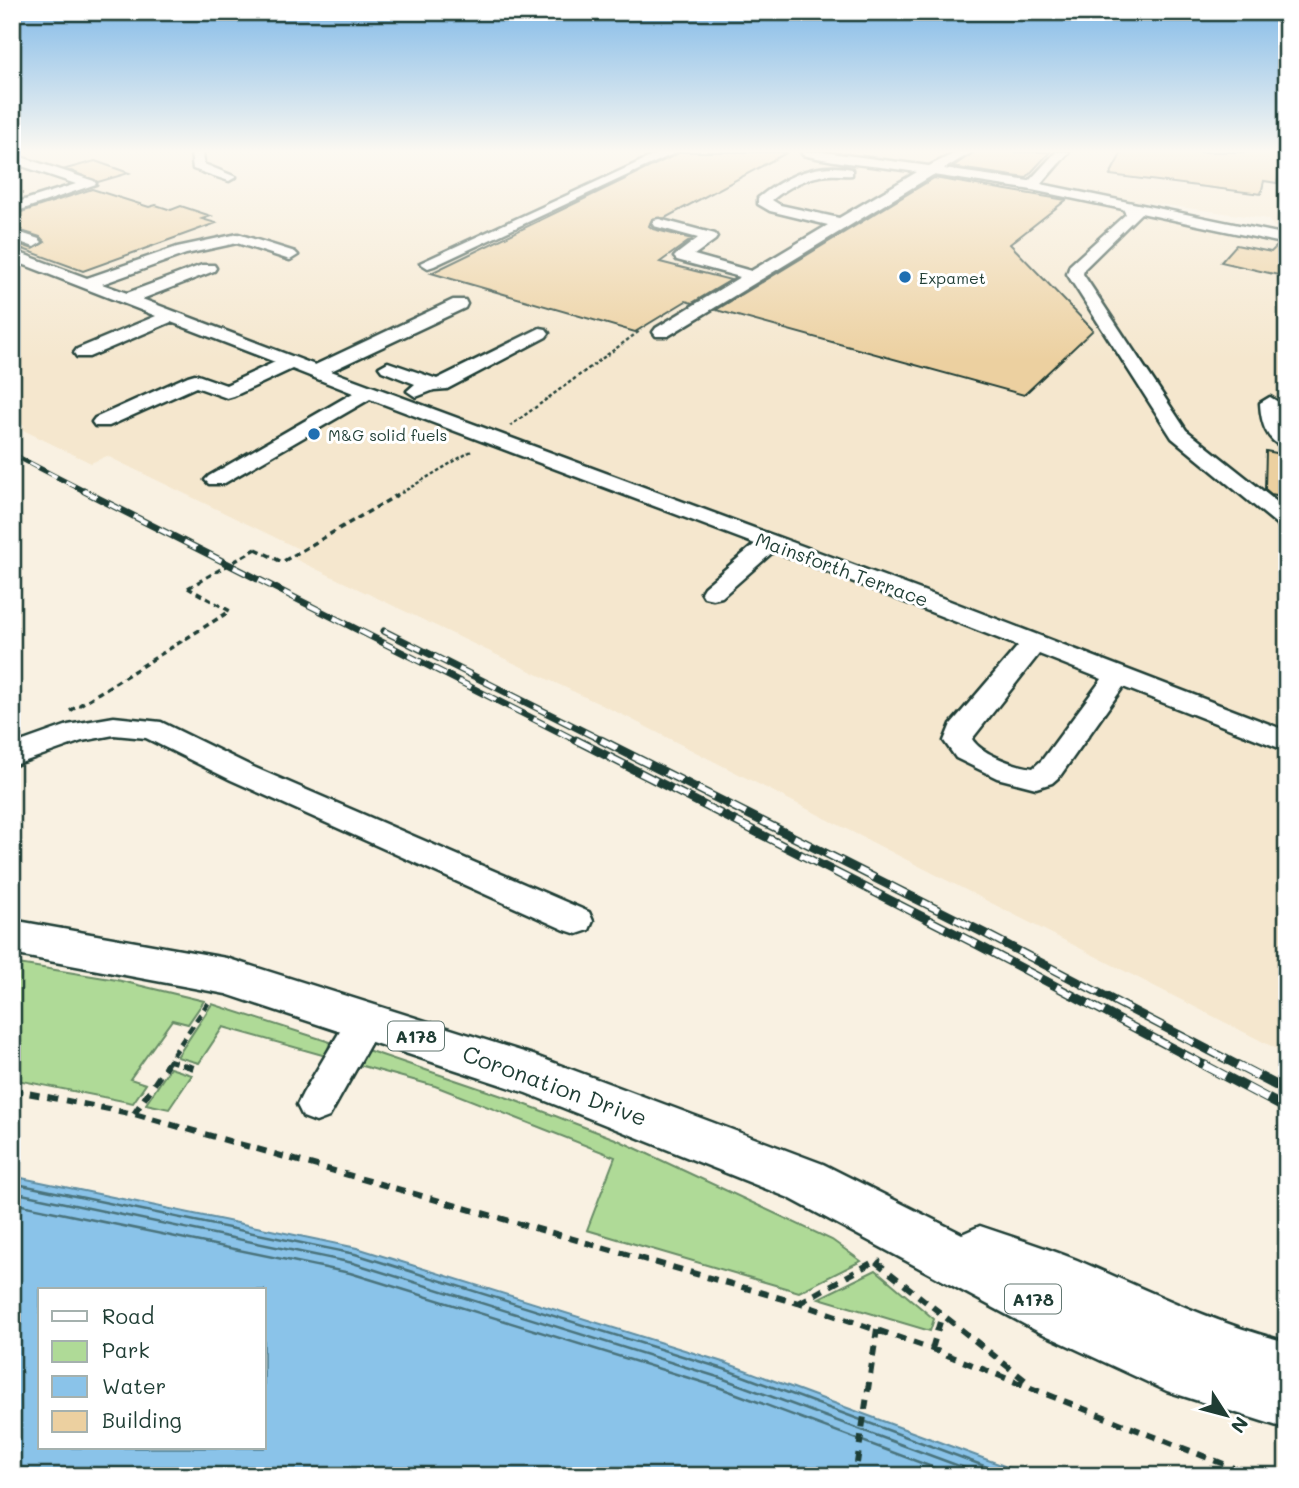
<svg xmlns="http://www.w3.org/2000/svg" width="1299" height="1488" font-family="Mali,sans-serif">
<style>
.built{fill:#f5e7ce}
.green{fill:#afda97;stroke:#678c66;stroke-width:2}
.water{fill:#8ac3e9;stroke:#5f8da1;stroke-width:2;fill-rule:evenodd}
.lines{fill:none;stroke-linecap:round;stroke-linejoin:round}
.shore{stroke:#4a737c;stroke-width:2.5}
.building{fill:#ecd0a0;stroke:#1f3d34;stroke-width:2}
.minor-casing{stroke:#1f3d34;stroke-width:5}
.major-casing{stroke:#1f3d34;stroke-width:5}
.path-far3{stroke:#1f3d34;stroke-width:2.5;stroke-dasharray:3.5 2.5;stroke-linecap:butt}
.path-far2{stroke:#1f3d34;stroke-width:3.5;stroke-dasharray:6 4.5;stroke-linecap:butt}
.path-far1{stroke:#1f3d34;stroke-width:5;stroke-dasharray:8 6;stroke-linecap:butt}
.path{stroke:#1f3d34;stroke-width:6;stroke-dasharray:10 8;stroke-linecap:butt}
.minor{fill:#fff;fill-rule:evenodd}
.major{fill:#fff;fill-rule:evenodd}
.rail-far3-casing{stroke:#1f3d34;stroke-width:5}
.rail-far2-casing{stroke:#1f3d34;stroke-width:7}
.rail-far1-casing{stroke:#1f3d34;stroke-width:9}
.rail-casing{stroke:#1f3d34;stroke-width:10}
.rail-far3{stroke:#fff;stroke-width:3.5;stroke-dasharray:10;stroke-linecap:butt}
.rail-far2{stroke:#fff;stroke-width:4.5;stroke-dasharray:14;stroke-linecap:butt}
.rail-far1{stroke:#fff;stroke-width:6;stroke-dasharray:18;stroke-linecap:butt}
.rail{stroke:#fff;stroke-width:8;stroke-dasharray:24;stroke-linecap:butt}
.path-bridge{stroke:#1f3d34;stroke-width:3.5;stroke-dasharray:6 4.5;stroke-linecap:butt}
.poi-dot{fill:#1f6fb2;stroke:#fff;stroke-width:2.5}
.labels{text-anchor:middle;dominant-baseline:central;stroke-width:6;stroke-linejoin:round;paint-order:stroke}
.far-poi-label{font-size:16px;fill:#1f3d34;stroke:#fff;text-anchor:start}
.shield{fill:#fff;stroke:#627771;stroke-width:2}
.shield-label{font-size:18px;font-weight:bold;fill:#1f3d34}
.street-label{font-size:19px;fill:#1f3d34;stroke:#fff}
.near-street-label{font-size:23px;fill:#1f3d34;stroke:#fff}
</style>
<rect width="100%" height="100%" fill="#f9f1e2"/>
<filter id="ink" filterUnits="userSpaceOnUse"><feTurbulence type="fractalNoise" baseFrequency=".0143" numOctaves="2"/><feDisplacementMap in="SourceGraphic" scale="14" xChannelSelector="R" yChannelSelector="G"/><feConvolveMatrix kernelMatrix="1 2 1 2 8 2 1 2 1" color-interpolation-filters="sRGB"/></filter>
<g filter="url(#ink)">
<!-- built -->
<path class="built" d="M12,152H1287V229L1274,227L1268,219L1114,198L1287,239V1054L627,717L293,558L303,551L107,456L91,463L21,429L25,426L12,420Z"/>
<!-- green -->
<path class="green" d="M12,963L117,980L204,1001L188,1024L172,1020L130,1079L146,1084L133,1103L12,1079Z
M212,1004L330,1042L326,1056L223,1027L199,1063L177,1057Z
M367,1050L511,1099L618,1140L832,1240L861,1261L799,1292L587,1230L615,1157L435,1086L359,1065L361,1057Z
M170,1068L192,1075L169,1109L146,1104Z
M876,1270L934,1319L930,1331L819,1298Z"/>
<!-- water -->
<path class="water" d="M12,1176L357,1248L726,1363L1031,1476H12ZM40,1290H264V1448H40Z"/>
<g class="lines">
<!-- shore -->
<path class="shore" d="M12,1183L355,1254L724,1369L1011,1476
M12,1192L353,1263L721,1378L986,1476
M12,1203L350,1273L718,1387L956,1476"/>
</g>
<!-- building -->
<path class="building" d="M681,152H788L665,218L652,219L649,226L653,229L692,239L660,262L731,280L692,303L686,301L635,332L431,273Z
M974,152H1050L1026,178L952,167Z
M1122,152H1287V173L1279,172L1277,183L1264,181L1261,194L1110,175Z
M95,161L129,173L98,182L66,169Z
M934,178L1066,200L1010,244L1093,330L1024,395L716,310Z
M92,189L149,207L156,205L171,210L181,206L211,216L202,219L216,223L83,271L12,245V242L33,249L45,242L40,237L12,228V215Z
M1236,245L1271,252L1278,245L1287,247V277L1221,262Z
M1266,451L1287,455V497L1271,494L1265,489Z"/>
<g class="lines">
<!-- minor casing -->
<g class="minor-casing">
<path id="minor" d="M191,152H203L204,164L236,177L229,181L193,169Z
M661,152H677L434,266L428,268L420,263Z
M801,152H823L929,166L957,152H972L944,169L1029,181L1056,152H1069L1041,184L1287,235V244L1141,213L1084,269L1083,274L1186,430L1287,510V528L1279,526L1172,438L1067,274L1070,265L1126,214L1123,209L1032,190L933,175L668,336H656L653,332L656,328L740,277L677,260L674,257L677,254L698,238L654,226L652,223L654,220L659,219L715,234L717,237L715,240L694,255L751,271L828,225L770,211L758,204V198C784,177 817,161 852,169V175C844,176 837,174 829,175C808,176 788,187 772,200L780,205L839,218L917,172C879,166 841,164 803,155Z
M21,157L94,181L96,184L12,213V204L76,184L16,164L15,161Z
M12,230L39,239L42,242L34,247L12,239Z
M238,234L295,252L298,255L290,260L237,243L186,254L102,284L127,293L202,265H214L216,268L214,271L142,299L315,365L453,300H465L467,304L465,308L331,371L937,596L1287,731V751L1123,687L1060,776L1052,783L1036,788L997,778L956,758L944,741L951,724L1018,646L774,551L722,597L713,599L704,597L701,592L704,587L755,544L370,399L223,484H209L205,480L209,476L353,393L292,369L234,396L227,398L196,387L109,426H95L92,422L95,418L188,376L195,374L226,385L275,362L171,322L89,357H77L74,353L77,349L156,316L12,260V250L87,278L177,247ZM1039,654L1102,679L1042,760L1033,768C1015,766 981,754 972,739Z
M540,328L546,329L549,333L546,337L447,389L434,390L416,397L407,391L415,384L382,371L379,367L388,362L437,379Z
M1270,397L1280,403C1281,419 1287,432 1287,448C1266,443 1261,422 1260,403Z
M114,717L161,722L251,766L589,912L593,921L589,930L577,934L565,930L231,780L146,738L114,735L82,741L12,766V745L68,725Z
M366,1004L378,1008L384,1019L378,1030L329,1117L316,1122L303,1117L297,1105L303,1093L354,1008Z"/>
</g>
<!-- major casing -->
<g class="major-casing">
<path id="major" d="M12,920L226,958L533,1055L823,1164L962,1234L980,1226C1012,1237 1045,1247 1077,1260C1147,1290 1213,1323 1287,1342V1429L1167,1391L1037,1331L789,1198L526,1093L226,994L12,954Z"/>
</g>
<!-- path-far3 -->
<path class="path-far3" d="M510,426L641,330
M401,493L473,450"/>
<!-- path-far2 -->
<path class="path-far2" d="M256,549L282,562L404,491
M70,711L230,611L188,588"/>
<!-- path-far1 -->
<path class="path-far1" d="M168,1060L190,1067
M165,1067L208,1003"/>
<!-- path -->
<path class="path" d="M184,1065L197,1069
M12,1090L134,1114L798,1303L932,1349L1254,1476
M134,1114L167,1065
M876,1262L1031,1385
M799,1303L875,1261L881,1262
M932,1349L942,1315
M857,1463L877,1329"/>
<!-- minor -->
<use href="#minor" class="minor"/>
<!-- major -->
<use href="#major" class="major"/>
<!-- rail-far3 casing -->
<g class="rail-far3-casing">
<path id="rail-far3" d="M12,454L88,493"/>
</g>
<!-- rail-far2 casing -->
<g class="rail-far2-casing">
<path id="rail-far2" d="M84,491L579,742
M384,631L605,742"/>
</g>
<!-- rail-far1 casing -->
<g class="rail-far1-casing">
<path id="rail-far1" d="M576,740L976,944L1208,1067
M601,740L984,933L1241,1067"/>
</g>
<!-- rail casing -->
<g class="rail-casing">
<path id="rail" d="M1204,1065L1287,1109
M1237,1065L1287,1091"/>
</g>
<!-- rail-far3 -->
<use href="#rail-far3" class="rail-far3"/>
<!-- rail-far2 -->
<use href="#rail-far2" class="rail-far2"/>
<!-- rail-far1 -->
<use href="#rail-far1" class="rail-far1"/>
<!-- rail -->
<use href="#rail" class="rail"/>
<!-- path-bridge -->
<path class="path-bridge" d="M188,588L256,549"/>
</g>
</g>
<!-- sky -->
<linearGradient id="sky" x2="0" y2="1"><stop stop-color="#82bae8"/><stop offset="0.42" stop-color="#fcf9f2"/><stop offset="1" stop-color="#fcf9f2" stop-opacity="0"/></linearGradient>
<rect width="1299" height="360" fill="url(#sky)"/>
<!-- markers -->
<g class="poi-dot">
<circle cx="905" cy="277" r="7"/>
<circle cx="314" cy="434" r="7"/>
</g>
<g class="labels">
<!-- far-poi labels -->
<g class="far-poi-label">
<text x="919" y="277">Expamet</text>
<text x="328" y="434">M&amp;G solid fuels</text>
</g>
<!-- shield labels -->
<g class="shield">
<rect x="388" y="1021.5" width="56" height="29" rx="5"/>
<rect x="1005" y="1284.5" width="56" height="29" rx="5"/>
</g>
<g class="shield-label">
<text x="416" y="1036">A178</text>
<text x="1033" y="1299">A178</text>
</g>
<!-- street labels -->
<g class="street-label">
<text transform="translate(842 569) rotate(20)">Mainsforth Terrace</text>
</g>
<!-- near-street labels -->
<g class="near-street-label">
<text transform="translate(555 1085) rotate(20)">Coronation Drive</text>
</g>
</g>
<!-- margin -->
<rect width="1299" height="1488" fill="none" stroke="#fff" stroke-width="42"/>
<rect x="21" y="21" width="1257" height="1446" fill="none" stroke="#1f3d34" stroke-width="2.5" filter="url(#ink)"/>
<!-- legend -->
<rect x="38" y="1288" width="228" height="161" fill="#ffffff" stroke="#a5b1ae" stroke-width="2"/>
<rect x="52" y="1311" width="35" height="10" fill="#ffffff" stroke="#a5b1ae" stroke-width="2"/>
<text x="102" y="1324" font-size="21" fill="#1f3d34">Road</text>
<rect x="52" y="1341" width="35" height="21" fill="#afda97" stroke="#a5b1ae" stroke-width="2"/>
<text x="102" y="1358" font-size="21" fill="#1f3d34">Park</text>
<rect x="52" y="1376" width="35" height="21" fill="#8ac3e9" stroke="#a5b1ae" stroke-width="2"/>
<text x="102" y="1394" font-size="21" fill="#1f3d34">Water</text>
<rect x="52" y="1411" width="35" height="21" fill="#ecd0a0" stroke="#a5b1ae" stroke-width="2"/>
<text x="102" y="1428" font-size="21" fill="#1f3d34">Building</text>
<!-- north arrow -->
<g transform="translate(1226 1415) rotate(126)" stroke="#ffffff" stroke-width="5" paint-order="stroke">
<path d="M0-5L12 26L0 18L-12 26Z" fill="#1f3d34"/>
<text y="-10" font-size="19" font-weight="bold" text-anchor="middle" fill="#1f3d34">N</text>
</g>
</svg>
